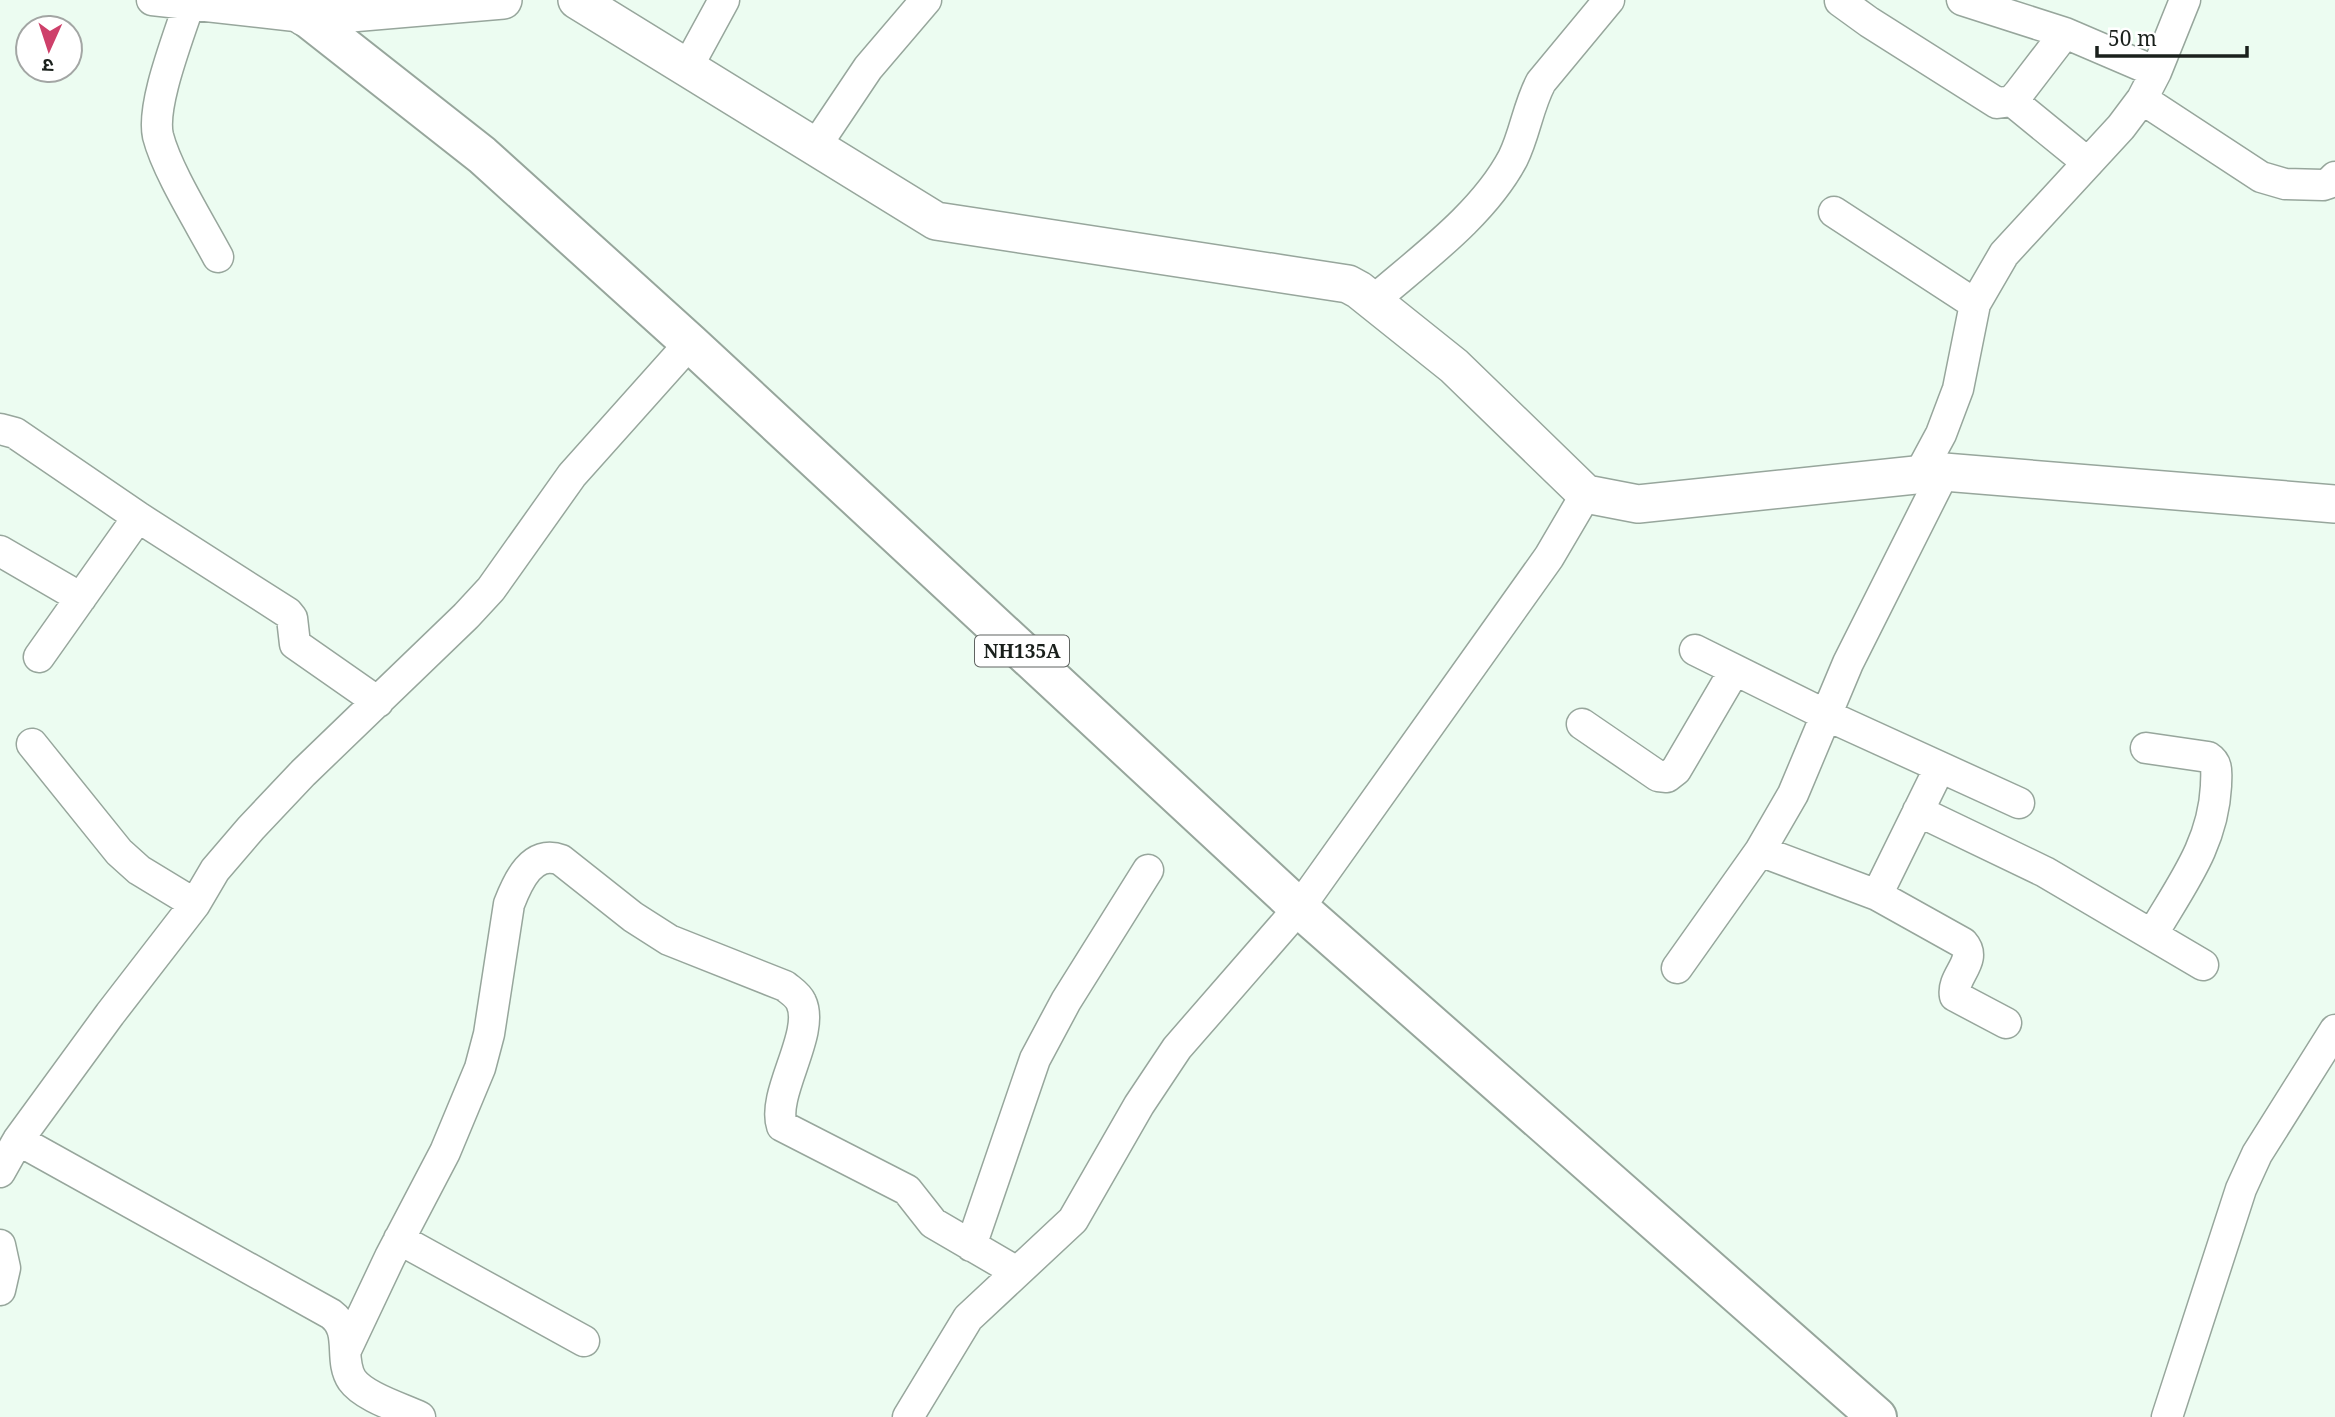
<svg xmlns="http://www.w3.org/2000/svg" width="2335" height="1417" font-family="'Noto Serif','Noto Sans Devanagari',serif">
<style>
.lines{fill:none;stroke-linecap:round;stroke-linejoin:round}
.minor-casing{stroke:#97a69c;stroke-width:33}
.major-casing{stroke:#97a69c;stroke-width:40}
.highway-casing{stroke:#97a69c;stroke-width:42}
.minor{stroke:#fff;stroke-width:30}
.major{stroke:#fff;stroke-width:37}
.highway{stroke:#fff;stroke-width:38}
.labels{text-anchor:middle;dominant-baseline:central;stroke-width:5;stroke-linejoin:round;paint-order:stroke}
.shield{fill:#fff;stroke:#5f6360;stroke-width:2}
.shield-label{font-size:19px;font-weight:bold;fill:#1a201c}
</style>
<rect width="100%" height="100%" fill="#ecfcf1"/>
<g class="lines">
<!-- minor casing -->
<g class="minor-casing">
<path id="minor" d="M152,0L304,17
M1962,0L2065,33L2156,72
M1840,1L1869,22L1997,103L2012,101L2019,93L2065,33
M189,4C179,36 151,105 158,136C167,171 200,223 218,257
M687,68L724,0
M2142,99L2261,177L2285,184L2323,185L2329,183L2335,177
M2012,101L2088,163
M815,147L868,68L926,0
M1834,212L1975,304
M1373,301C1420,260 1483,215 1513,158C1525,134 1528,106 1541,82L1609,0
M0,429L15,433L138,517L288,613L292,618L295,644L378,702
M1920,473L1941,434L1958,389L1975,304L2004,254L2121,127L2142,99L2156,72L2185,0
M0,551L81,598
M1695,650L1826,715L2019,803
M39,657L138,517
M1582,724L1658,776L1667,777L1676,770L1734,671
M32,744L119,852L139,870L195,904
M2146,748L2208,757C2219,764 2216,774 2216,786C2213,845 2181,885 2152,935
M1918,811L2045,872L2203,965
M1760,851L1877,895L1963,943C1979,961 1951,976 1955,996L2006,1023
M1877,895L1940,767
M1677,968L1760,851L1793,794L1848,663L1944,472
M18,1140L331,1314C354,1331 338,1359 352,1380C364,1397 401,1408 420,1417
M0,1172L18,1140L110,1014L195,904L215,870L251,828L303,773L466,616L491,589L572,475L690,343
M399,1239L584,1341
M0,1245L5,1268L0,1290
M971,1246L1035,1059L1066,1001L1148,870
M346,1350L390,1257L445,1152L480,1068L489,1034L509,904C518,881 532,849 561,860L633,917L669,940L785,986C791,991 798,995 801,1002C816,1033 771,1094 782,1126L907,1190L933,1223L1017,1272
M908,1417L968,1318L1073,1220L1139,1105L1177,1048L1299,908L1549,557L1586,494
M2167,1417L2241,1189L2257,1154L2335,1030"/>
</g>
<!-- major casing -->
<g class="major-casing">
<path id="major" d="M577,0L936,221L1348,284L1359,290L1454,366L1586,494L1638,504L1944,472L2335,504
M304,17L503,0"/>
</g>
<!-- highway casing -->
<g class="highway-casing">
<path id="highway" d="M285,0L482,155L690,343L1299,908L1877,1417"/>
</g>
<!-- minor -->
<use href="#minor" class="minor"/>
<!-- major -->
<use href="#major" class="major"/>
<!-- highway -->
<use href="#highway" class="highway"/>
</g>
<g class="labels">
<!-- shield labels -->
<rect class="shield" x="975" y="635.5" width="94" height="31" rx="5"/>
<g class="shield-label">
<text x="1022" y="651">NH135A</text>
</g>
</g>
<!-- north arrow -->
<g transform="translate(49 49) rotate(183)"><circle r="33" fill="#ffffff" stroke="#a3a6a4" stroke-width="2"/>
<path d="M0-5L12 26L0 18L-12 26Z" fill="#ce406a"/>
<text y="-10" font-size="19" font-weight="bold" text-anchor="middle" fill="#1a201c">उ</text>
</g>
<!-- scale -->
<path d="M2097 46v10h150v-10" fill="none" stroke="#1a201c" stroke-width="3.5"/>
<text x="2108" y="46" font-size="21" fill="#1a201c" stroke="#ffffff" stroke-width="5" paint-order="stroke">50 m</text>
</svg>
